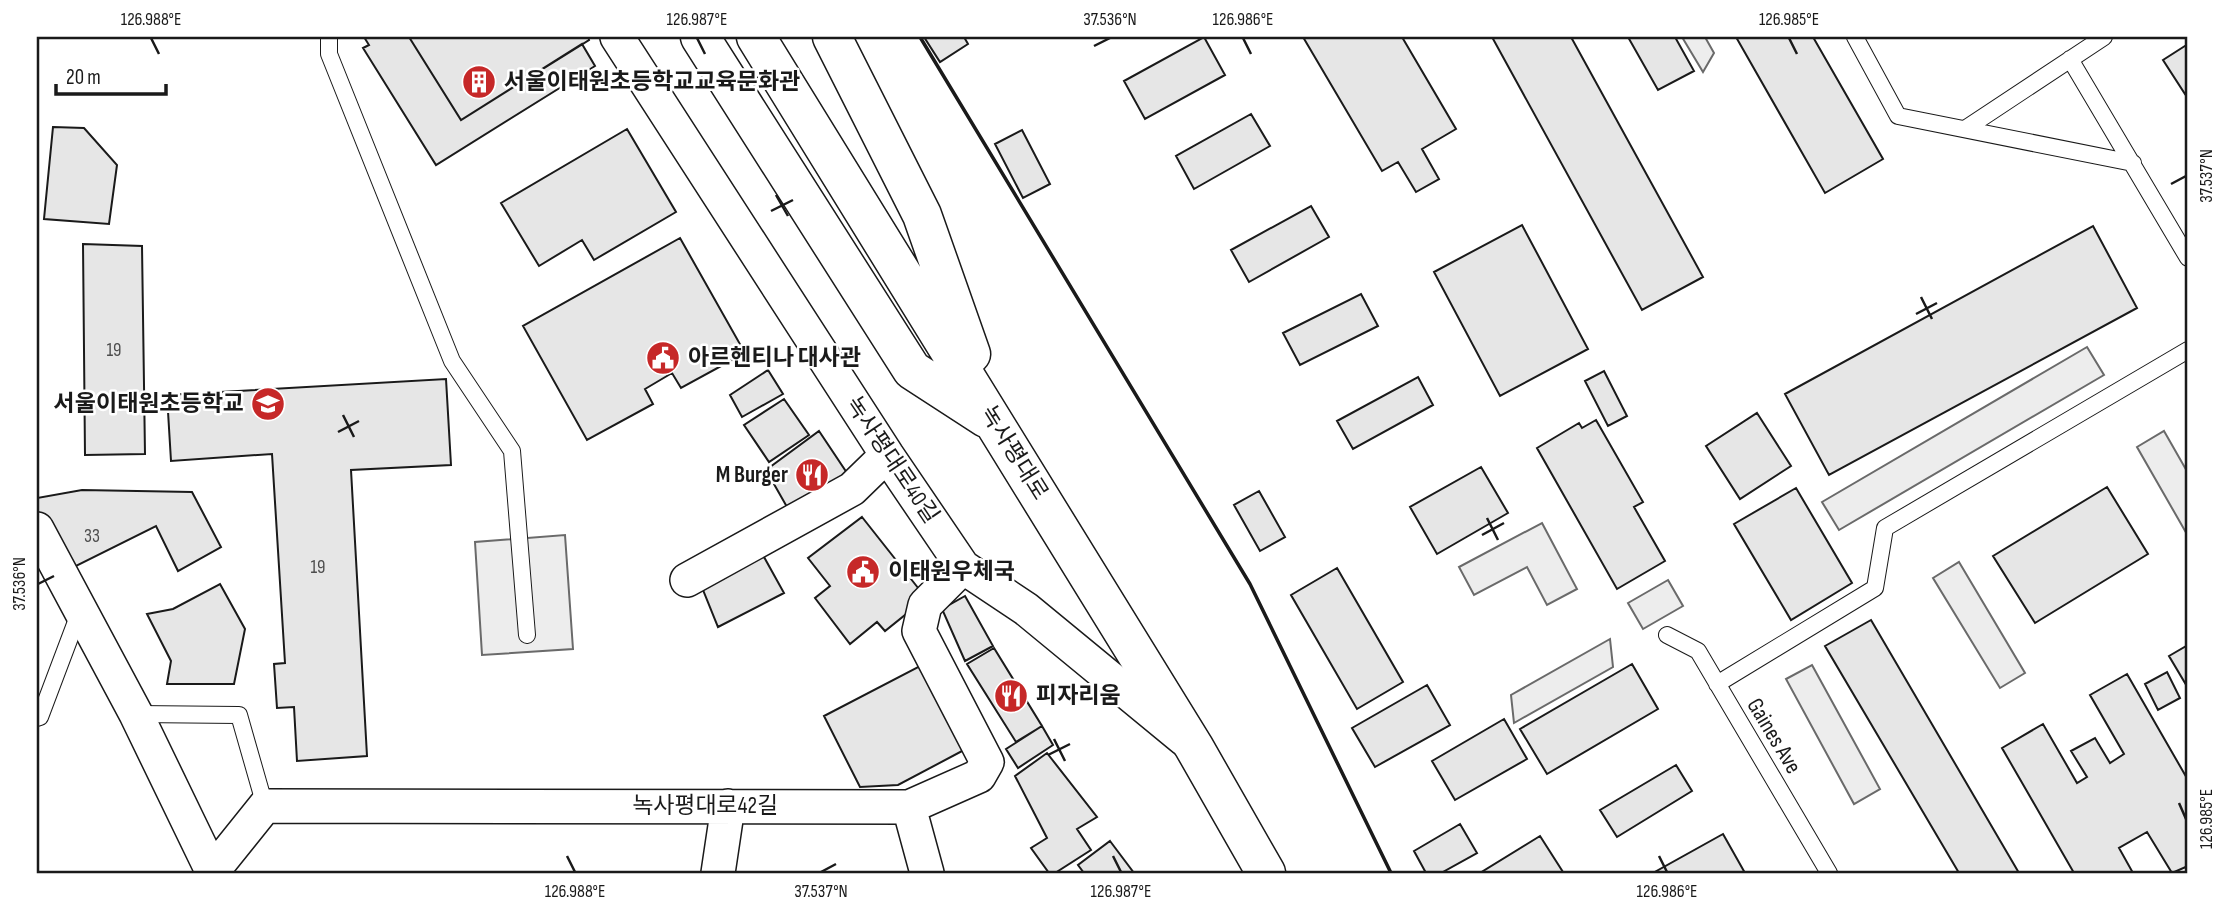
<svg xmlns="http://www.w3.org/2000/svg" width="2225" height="910" font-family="'Sofia Sans Condensed','Noto Sans KR',sans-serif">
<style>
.parking{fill:#ededed;stroke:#6a6a6a;stroke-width:2}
.building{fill:#e6e6e6;stroke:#1a1a1a;stroke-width:2}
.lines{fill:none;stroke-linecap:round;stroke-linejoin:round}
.service-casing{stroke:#1a1a1a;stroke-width:18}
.minor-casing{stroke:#1a1a1a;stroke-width:36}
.primary-casing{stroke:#1a1a1a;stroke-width:41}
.service{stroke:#fff;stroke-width:16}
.minor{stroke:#fff;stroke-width:33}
.primary{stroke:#fff;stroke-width:38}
.wall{stroke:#1a1a1a;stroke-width:3.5}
.ticks{fill:none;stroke:#1a1a1a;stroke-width:2.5}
.labels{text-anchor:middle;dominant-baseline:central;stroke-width:5;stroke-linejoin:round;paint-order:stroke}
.number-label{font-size:19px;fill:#4d4d4d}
.poi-label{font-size:23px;font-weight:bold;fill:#1a1a1a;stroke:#fff;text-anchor:start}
.street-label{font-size:23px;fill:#1a1a1a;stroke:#fff}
.neatline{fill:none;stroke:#1a1a1a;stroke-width:2.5}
.ticks-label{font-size:18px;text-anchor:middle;fill:#1a1a1a}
</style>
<rect width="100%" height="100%" fill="#fff"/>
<!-- parking -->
<path class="parking" d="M1682,37H1705L1714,53L1703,72Z
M2087,347L2104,375L1839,530L1822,502Z
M2164,431L2188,473V536L2137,447Z
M1542,523L1577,589L1547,605L1527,567L1474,595L1459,567Z
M565,535L573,649L482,655L475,542Z
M1959,562L2025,673L2000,688L1933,578Z
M1668,580L1683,606L1643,629L1628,603Z
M1610,639L1613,667L1514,723L1511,695Z
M1812,665L1880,789L1854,804L1786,679Z"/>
<!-- building -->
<path class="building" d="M364,37H409L461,120L582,44L595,66L436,165L363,48L369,45Z
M409,37H588L589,40L461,120Z
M924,37H964L968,44L940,62Z
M1204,37L1225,75L1145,119L1124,81Z
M1303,37H1402L1456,129L1422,149L1439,179L1416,192L1398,162L1382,171Z
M1492,37H1571L1703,277L1642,310Z
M1628,37H1675L1694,71L1658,90Z
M1736,37H1813L1883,159L1825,193Z
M2188,44V92L2185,94L2163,60Z
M1251,114L1270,146L1194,189L1176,156Z
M53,127L84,128L117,165L109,224L44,219Z
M627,129L676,212L594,260L582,240L539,266L501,203Z
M1022,130L1050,184L1023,198L995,144Z
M1311,206L1329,237L1249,282L1231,250Z
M1522,225L1588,349L1500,396L1434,272Z
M2093,226L2137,308L1829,475L1785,394Z
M680,238L745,353L681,388L672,373L645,389L653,404L587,440L523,326Z
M83,244L142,246L145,454L85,455Z
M1361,294L1378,326L1300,365L1283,333Z
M768,370L783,394L742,417L730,395Z
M1604,371L1627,416L1608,426L1585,381Z
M1418,377L1433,405L1353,449L1337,421Z
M446,379L451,465L351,470L367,756L297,761L294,707L277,708L274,664L285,663L272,454L171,461L167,395Z
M784,399L809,435L769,462L744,425Z
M1757,413L1791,466L1740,499L1706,446Z
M1596,420L1643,502L1634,507L1665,561L1617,589L1537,448L1579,423L1582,428Z
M819,431L851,479L791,514L766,470Z
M1481,467L1508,513L1437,554L1410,507Z
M2107,487L2148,554L2035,623L1993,556Z
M1796,488L1852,583L1791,620L1734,524Z
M82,490L192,492L221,547L178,571L156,526L66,571L37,512V498Z
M1259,491L1285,537L1260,551L1234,505Z
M862,517L926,598L885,631L877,622L850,644L815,598L830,586L808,558Z
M759,548L784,593L718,627L699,580Z
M1337,568L1403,682L1357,709L1291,595Z
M220,584L245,629L234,684H167L171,661L147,614L173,609Z
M965,596L993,646L965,661L942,609Z
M1871,620L2019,873H1959L1825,646Z
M2188,645V688L2169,656Z
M994,648L1042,726L1016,742L967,664Z
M1632,664L1658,709L1547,774L1520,729Z
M920,666L964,750L898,785L860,787L824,716Z
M2167,672L2180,698L2158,710L2145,684Z
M2127,674L2188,780V866L2172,873L2147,832L2119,848L2133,873H2074L2002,748L2043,724L2077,783L2087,777L2071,751L2095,738L2110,763L2124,754L2090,695Z
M1427,685L1450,725L1375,767L1352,728Z
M1504,719L1527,759L1455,800L1432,761Z
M1042,726L1053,745L1018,768L1006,749Z
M1047,753L1097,817L1077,829L1091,850L1055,873H1049L1031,848L1047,838L1015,776Z
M1676,765L1692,791L1617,837L1600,810Z
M1460,824L1477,853L1441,873H1426L1414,851Z
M1723,834L1745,873H1653Z
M1540,836L1563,872L1480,873Z
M1110,841L1134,873H1084L1078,865Z"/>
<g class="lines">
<!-- service casing -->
<g class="service-casing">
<path id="service" d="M329,37V54L452,361L512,451L527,635
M1855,37L1898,116L2133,163
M2070,59L2188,258
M1965,129L2104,37
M1667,635L1698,651L1829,873
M1717,684L1875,588L1885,528L2188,350
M136,714L239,715L265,806
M37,718L40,717L80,611"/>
</g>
<!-- minor casing -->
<g class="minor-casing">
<path id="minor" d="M617,37L887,455L963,567L1026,609L1184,739
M37,529L136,714L213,873
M687,580L852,489L887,455
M909,807L927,873
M212,872L265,806L909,807L979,776L987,762L919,631L925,605L963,567
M718,873L728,806"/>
</g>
<!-- primary casing -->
<g class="primary-casing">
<path id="primary" d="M700,37L912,370L986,418
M756,37L1194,747L1266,873
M832,37L922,215L971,354"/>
</g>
<!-- service -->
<use href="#service" class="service"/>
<!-- minor -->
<use href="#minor" class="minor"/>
<!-- primary -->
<use href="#primary" class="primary"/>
<!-- wall -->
<path class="wall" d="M920,37L1250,584L1391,873"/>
</g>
<!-- ticks -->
<path class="ticks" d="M151,38L159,54M697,38L705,54M1243,38L1251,54M1789,38L1797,54M1094,46L1110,38M2171,184L2186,176M776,195L788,216M771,211L793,200M1921,297L1932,319M1916,314L1937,303M343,415L354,437M338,432L359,421M1487,518L1498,540M1482,535L1504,523M38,584L54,576M1054,739L1065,761M1048,755L1070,744M2179,803L2186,819M567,856L575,872M1113,856L1121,872M1659,856L1667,872M821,872L836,864"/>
<!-- icons -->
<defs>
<g id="building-disc" transform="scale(1.75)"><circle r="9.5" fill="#c62828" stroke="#fff"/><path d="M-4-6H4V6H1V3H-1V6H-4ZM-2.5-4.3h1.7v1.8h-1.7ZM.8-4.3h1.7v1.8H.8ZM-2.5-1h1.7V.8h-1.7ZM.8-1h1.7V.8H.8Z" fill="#fff"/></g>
<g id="civic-disc" transform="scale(1.75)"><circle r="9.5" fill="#c62828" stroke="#fff"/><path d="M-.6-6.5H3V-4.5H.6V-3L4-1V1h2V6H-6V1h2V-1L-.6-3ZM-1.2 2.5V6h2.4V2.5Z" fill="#fff"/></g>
<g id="school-disc" transform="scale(1.75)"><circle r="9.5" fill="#c62828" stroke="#fff"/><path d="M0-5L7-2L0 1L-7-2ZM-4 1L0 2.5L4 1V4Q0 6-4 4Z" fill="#fff"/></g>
<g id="restaurant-disc" transform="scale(1.75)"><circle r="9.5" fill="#c62828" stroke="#fff"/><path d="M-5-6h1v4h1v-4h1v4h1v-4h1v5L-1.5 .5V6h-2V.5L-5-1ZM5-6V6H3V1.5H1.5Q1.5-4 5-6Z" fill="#fff"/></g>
</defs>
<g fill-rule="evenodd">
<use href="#building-disc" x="479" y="82"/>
<use href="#civic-disc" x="663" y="358"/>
<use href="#school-disc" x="268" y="404"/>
<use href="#restaurant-disc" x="812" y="475"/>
<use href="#civic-disc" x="863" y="572"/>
<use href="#restaurant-disc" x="1011" y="696"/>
</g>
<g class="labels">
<!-- number labels -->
<g class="number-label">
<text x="114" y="350">19</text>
<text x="92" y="536">33</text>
<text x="318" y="567">19</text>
</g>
<!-- poi labels -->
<g class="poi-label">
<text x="504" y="82">서울이태원초등학교교육문화관</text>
<text x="688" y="358">아르헨티나 대사관</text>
<text x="244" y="404" text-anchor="end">서울이태원초등학교</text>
<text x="788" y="475" text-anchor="end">M Burger</text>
<text x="888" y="572">이태원우체국</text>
<text x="1036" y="696">피자리움</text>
</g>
<!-- street labels -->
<g class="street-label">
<text transform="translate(1014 453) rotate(58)">녹사평대로</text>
<text transform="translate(892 460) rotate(56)">녹사평대로40길</text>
<text transform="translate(1774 736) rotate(59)">Gaines Ave</text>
<text x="705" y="806">녹사평대로42길</text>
</g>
</g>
<!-- border -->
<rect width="2225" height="910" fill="none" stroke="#ffffff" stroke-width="77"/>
<!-- scale -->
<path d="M56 84v10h110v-10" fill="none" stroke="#1a1a1a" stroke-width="3.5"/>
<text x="66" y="84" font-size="21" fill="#1a1a1a" stroke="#ffffff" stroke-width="5" paint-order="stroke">20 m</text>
<rect x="38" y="38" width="2148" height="834" class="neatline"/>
<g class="ticks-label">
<text x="151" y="25">126.988°E</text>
<text x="697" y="25">126.987°E</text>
<text x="1110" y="25">37.536°N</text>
<text x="1243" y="25">126.986°E</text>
<text x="1789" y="25">126.985°E</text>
<text transform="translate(2206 176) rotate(-90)" y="6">37.537°N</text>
<text transform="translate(19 584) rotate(-90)" y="6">37.536°N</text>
<text transform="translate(2206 819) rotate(-90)" y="6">126.985°E</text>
<text x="575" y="897">126.988°E</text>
<text x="821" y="897">37.537°N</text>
<text x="1121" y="897">126.987°E</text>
<text x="1667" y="897">126.986°E</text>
</g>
</svg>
